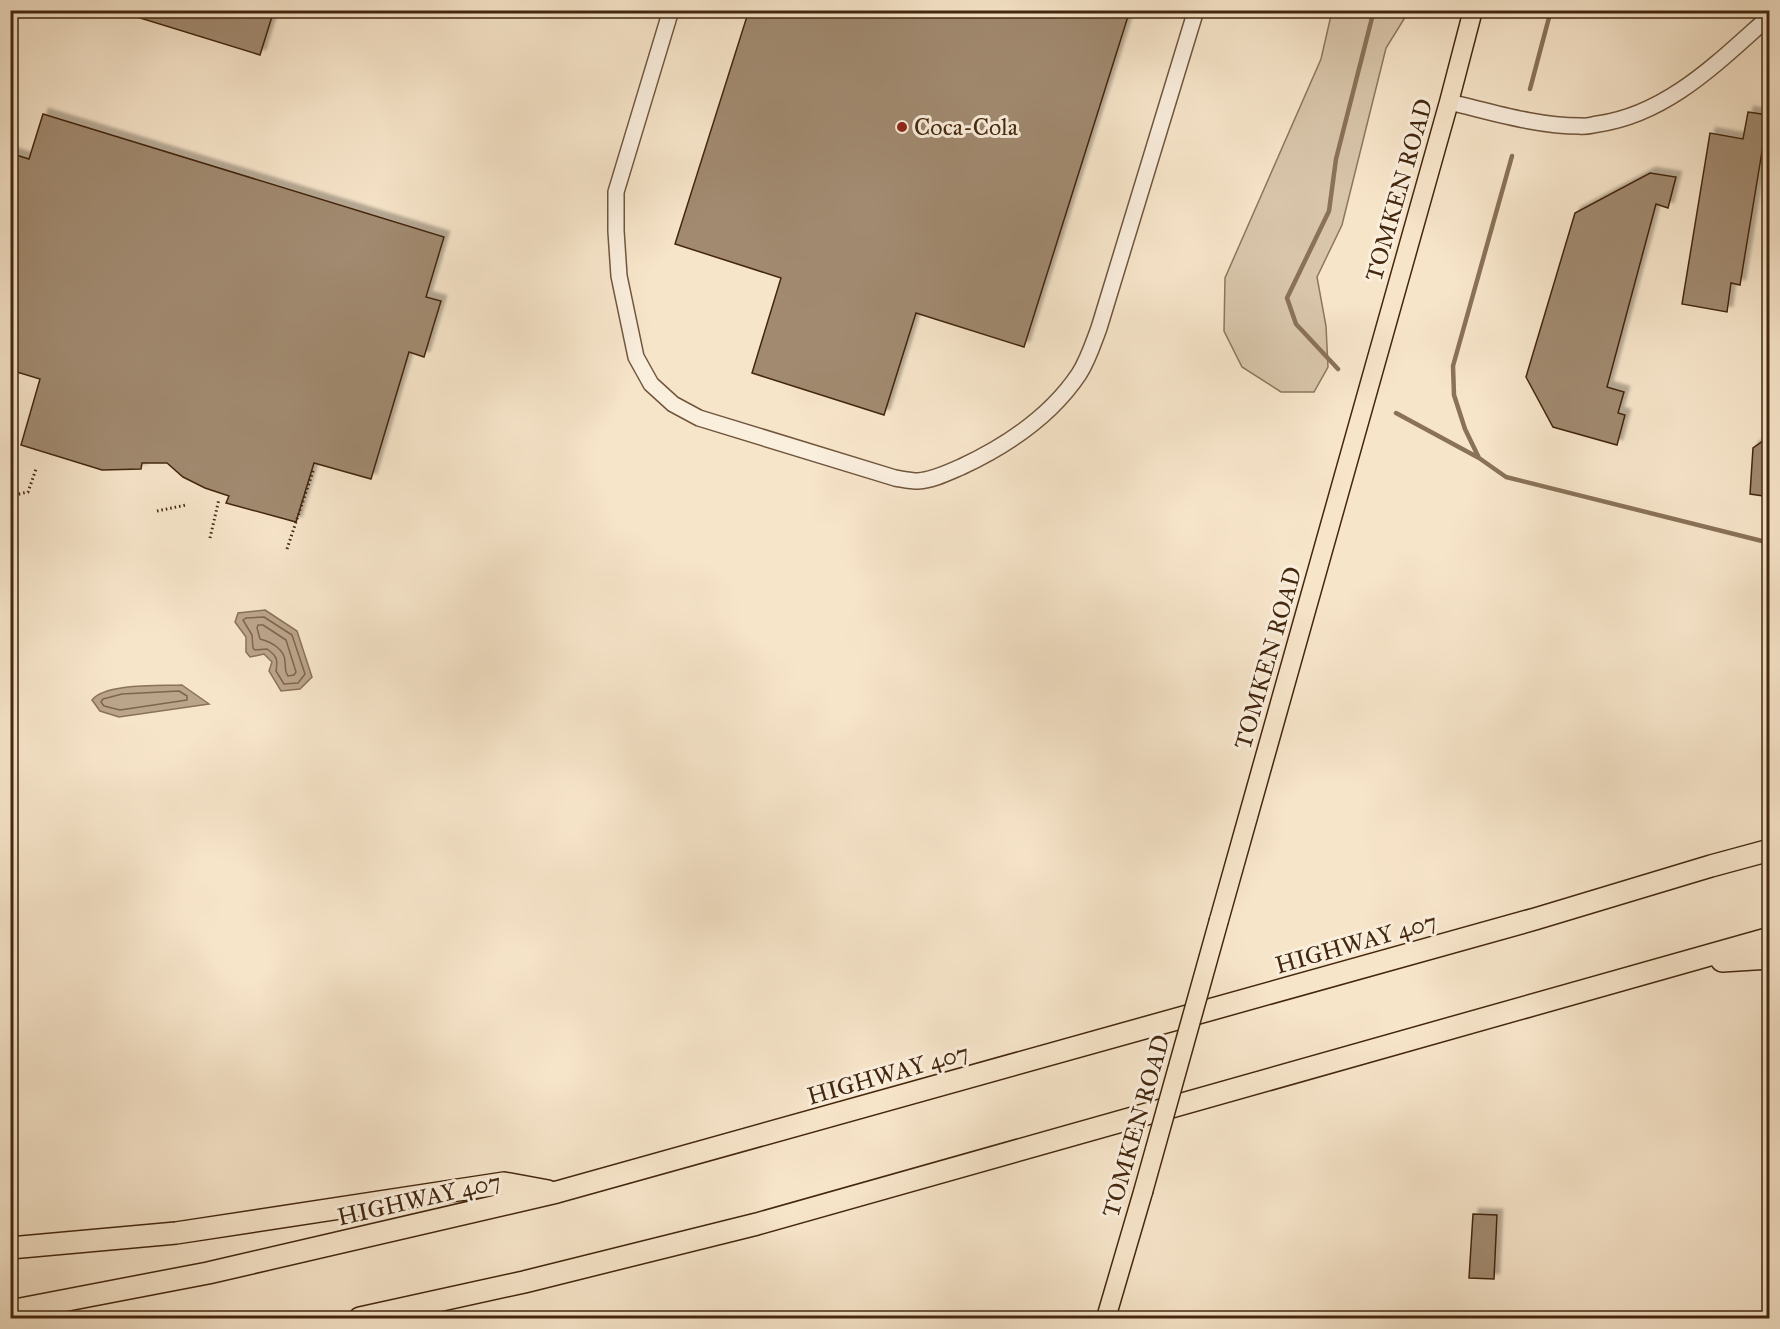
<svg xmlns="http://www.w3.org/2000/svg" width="1780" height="1329" font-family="'IM FELL Great Primer',serif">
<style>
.green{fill:#d8c5aa;stroke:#8e765c;stroke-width:1.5}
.water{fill:#baa48a;stroke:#8a7258;stroke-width:1.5}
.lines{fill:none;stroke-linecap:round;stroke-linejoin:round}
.shore{stroke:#7e664c;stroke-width:1.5}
.stream{stroke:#8a7258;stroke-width:4.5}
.building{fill:#a18a70;stroke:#43270e;stroke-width:1.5;filter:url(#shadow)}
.minor-casing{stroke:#70563d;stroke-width:18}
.major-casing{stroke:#43270e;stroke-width:21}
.highway-casing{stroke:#43270e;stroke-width:24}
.path{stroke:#43270e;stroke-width:3;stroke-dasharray:1.5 3;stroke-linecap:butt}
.minor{stroke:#faeedd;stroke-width:15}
.major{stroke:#f7e5ca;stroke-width:18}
.highway{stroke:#f7e5ca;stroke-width:21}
.major-bridge-casing{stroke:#43270e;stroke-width:21;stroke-linecap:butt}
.major-bridge{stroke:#f7e5ca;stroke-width:18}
.poi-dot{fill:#8f2418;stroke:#faeedd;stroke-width:2}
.labels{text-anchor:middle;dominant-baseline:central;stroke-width:6;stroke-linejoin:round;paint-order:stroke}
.poi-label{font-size:24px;fill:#43270e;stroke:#faeedd;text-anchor:start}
.street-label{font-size:24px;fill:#43270e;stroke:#faeedd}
</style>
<defs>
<filter id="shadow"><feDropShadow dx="5.5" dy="-5.5" stdDeviation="1.5" flood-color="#0004"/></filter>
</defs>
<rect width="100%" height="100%" fill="#f7e5ca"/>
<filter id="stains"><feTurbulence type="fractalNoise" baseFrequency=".00333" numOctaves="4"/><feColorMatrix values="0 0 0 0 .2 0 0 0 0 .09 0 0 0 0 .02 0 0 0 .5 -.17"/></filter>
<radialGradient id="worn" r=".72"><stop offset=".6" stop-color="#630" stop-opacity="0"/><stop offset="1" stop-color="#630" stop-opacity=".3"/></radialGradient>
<!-- green -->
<path class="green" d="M1332,11H1409L1386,48L1342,225L1317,277L1326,326L1328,367L1314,392H1281L1242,367L1224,331L1225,278L1321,59Z"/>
<!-- water -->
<path class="water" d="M265,610L297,631L312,677L300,689L281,691L269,671L272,662L264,654L250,657L246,652V637L235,622L238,613Z
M182,685L209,704L119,717L100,711L92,700C105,683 160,686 182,685Z"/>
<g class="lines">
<!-- shore -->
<path class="shore" d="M264,617L292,635L305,674L298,683L284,684L276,671C278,659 277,656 267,649L255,650L253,648L252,635L243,620L246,618Z
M258,625H263L286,640L296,672L294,675L288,676C284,670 286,669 285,662C285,649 271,642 260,639L257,628Z
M179,691L187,696V700L120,710L104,706L101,702L103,699L122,694Z"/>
<!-- stream -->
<path class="stream" d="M1530,89L1551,10
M1338,369L1296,324L1287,298L1329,211L1336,159L1374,10
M1396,413L1479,458L1506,477L1770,543
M1479,458L1465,429L1454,395L1453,366L1512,156"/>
</g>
<!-- building -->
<path class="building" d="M125,10H274L260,55L124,13Z
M749,10H1130L1024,347L916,313L884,415L752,373L781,278L675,244Z
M1748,112L1768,115L1740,285L1731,283L1727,312L1682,304L1710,133L1743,139Z
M43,114L444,237L426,297L441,301L424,357L409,352L371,479L314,463L296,522L226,503L229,496L205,488L183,477L167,463H142L141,469L102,470L21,445L40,379L10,370V153L29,159Z
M1650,173L1676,177L1668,208L1656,204L1607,387L1624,392L1618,413L1625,415L1617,445L1553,427L1526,377L1575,213Z
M1770,436V497L1750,494L1753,448Z
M1473,1214L1497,1215L1494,1279L1469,1278Z"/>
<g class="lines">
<!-- minor casing -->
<g class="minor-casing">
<path id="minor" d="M671,10L616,192V231L619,276L636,357L651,384L673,404L699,418L895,478C902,479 910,481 918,481C933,480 947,473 961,467C1006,446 1051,416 1079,374C1088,360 1093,344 1099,328L1196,10
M1449,102C1492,112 1536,126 1580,126C1586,127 1592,125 1598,124C1668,114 1719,61 1770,16"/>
</g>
<!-- major casing -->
<g class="major-casing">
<path id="major" d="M1219,920L1449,102L1473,10
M1106,1318L1143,1192"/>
</g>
<!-- highway casing -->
<g class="highway-casing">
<path id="highway" d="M1722,961L1770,958
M10,1248L176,1233L504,1183L548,1191
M10,1311L208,1273L557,1192L1535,919L1711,866L1770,850
M360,1318L524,1282L757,1224L1770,938"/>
</g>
<!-- path -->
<path class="path" d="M10,496L28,492L36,469
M157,511L186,505
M210,538L219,499
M287,549L314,468"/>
<!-- minor -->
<use href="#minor" class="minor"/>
<!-- major -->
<use href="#major" class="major"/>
<!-- highway -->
<use href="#highway" class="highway"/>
<!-- major-bridge casing -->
<g class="major-bridge-casing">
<path id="major-bridge" d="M1143,1192L1219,920"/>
</g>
<!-- major-bridge -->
<use href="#major-bridge" class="major-bridge"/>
</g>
<!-- markers -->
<circle class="poi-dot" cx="902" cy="127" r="6"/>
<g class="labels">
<!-- poi labels -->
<g class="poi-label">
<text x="914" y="127">Coca-Cola</text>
</g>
<!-- street labels -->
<g class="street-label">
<text transform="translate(1399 190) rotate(-74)">TOMKEN ROAD</text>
<text transform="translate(1268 658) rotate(-74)">TOMKEN ROAD</text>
<text transform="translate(1356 943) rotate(-16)">HIGHWAY 407</text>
<text transform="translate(888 1074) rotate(-16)">HIGHWAY 407</text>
<text transform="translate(1136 1126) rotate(-74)">TOMKEN ROAD</text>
<text transform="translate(419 1199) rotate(-13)">HIGHWAY 407</text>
</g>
</g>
<!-- margin -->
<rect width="1780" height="1329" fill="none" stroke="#f7e5ca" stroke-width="36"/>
<rect x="12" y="12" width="1756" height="1305" fill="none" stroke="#43270e" stroke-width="3"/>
<rect x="18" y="18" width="1744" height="1293" fill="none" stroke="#43270e" stroke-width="1.5"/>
<rect width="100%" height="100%" filter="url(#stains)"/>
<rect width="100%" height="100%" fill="url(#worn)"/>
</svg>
